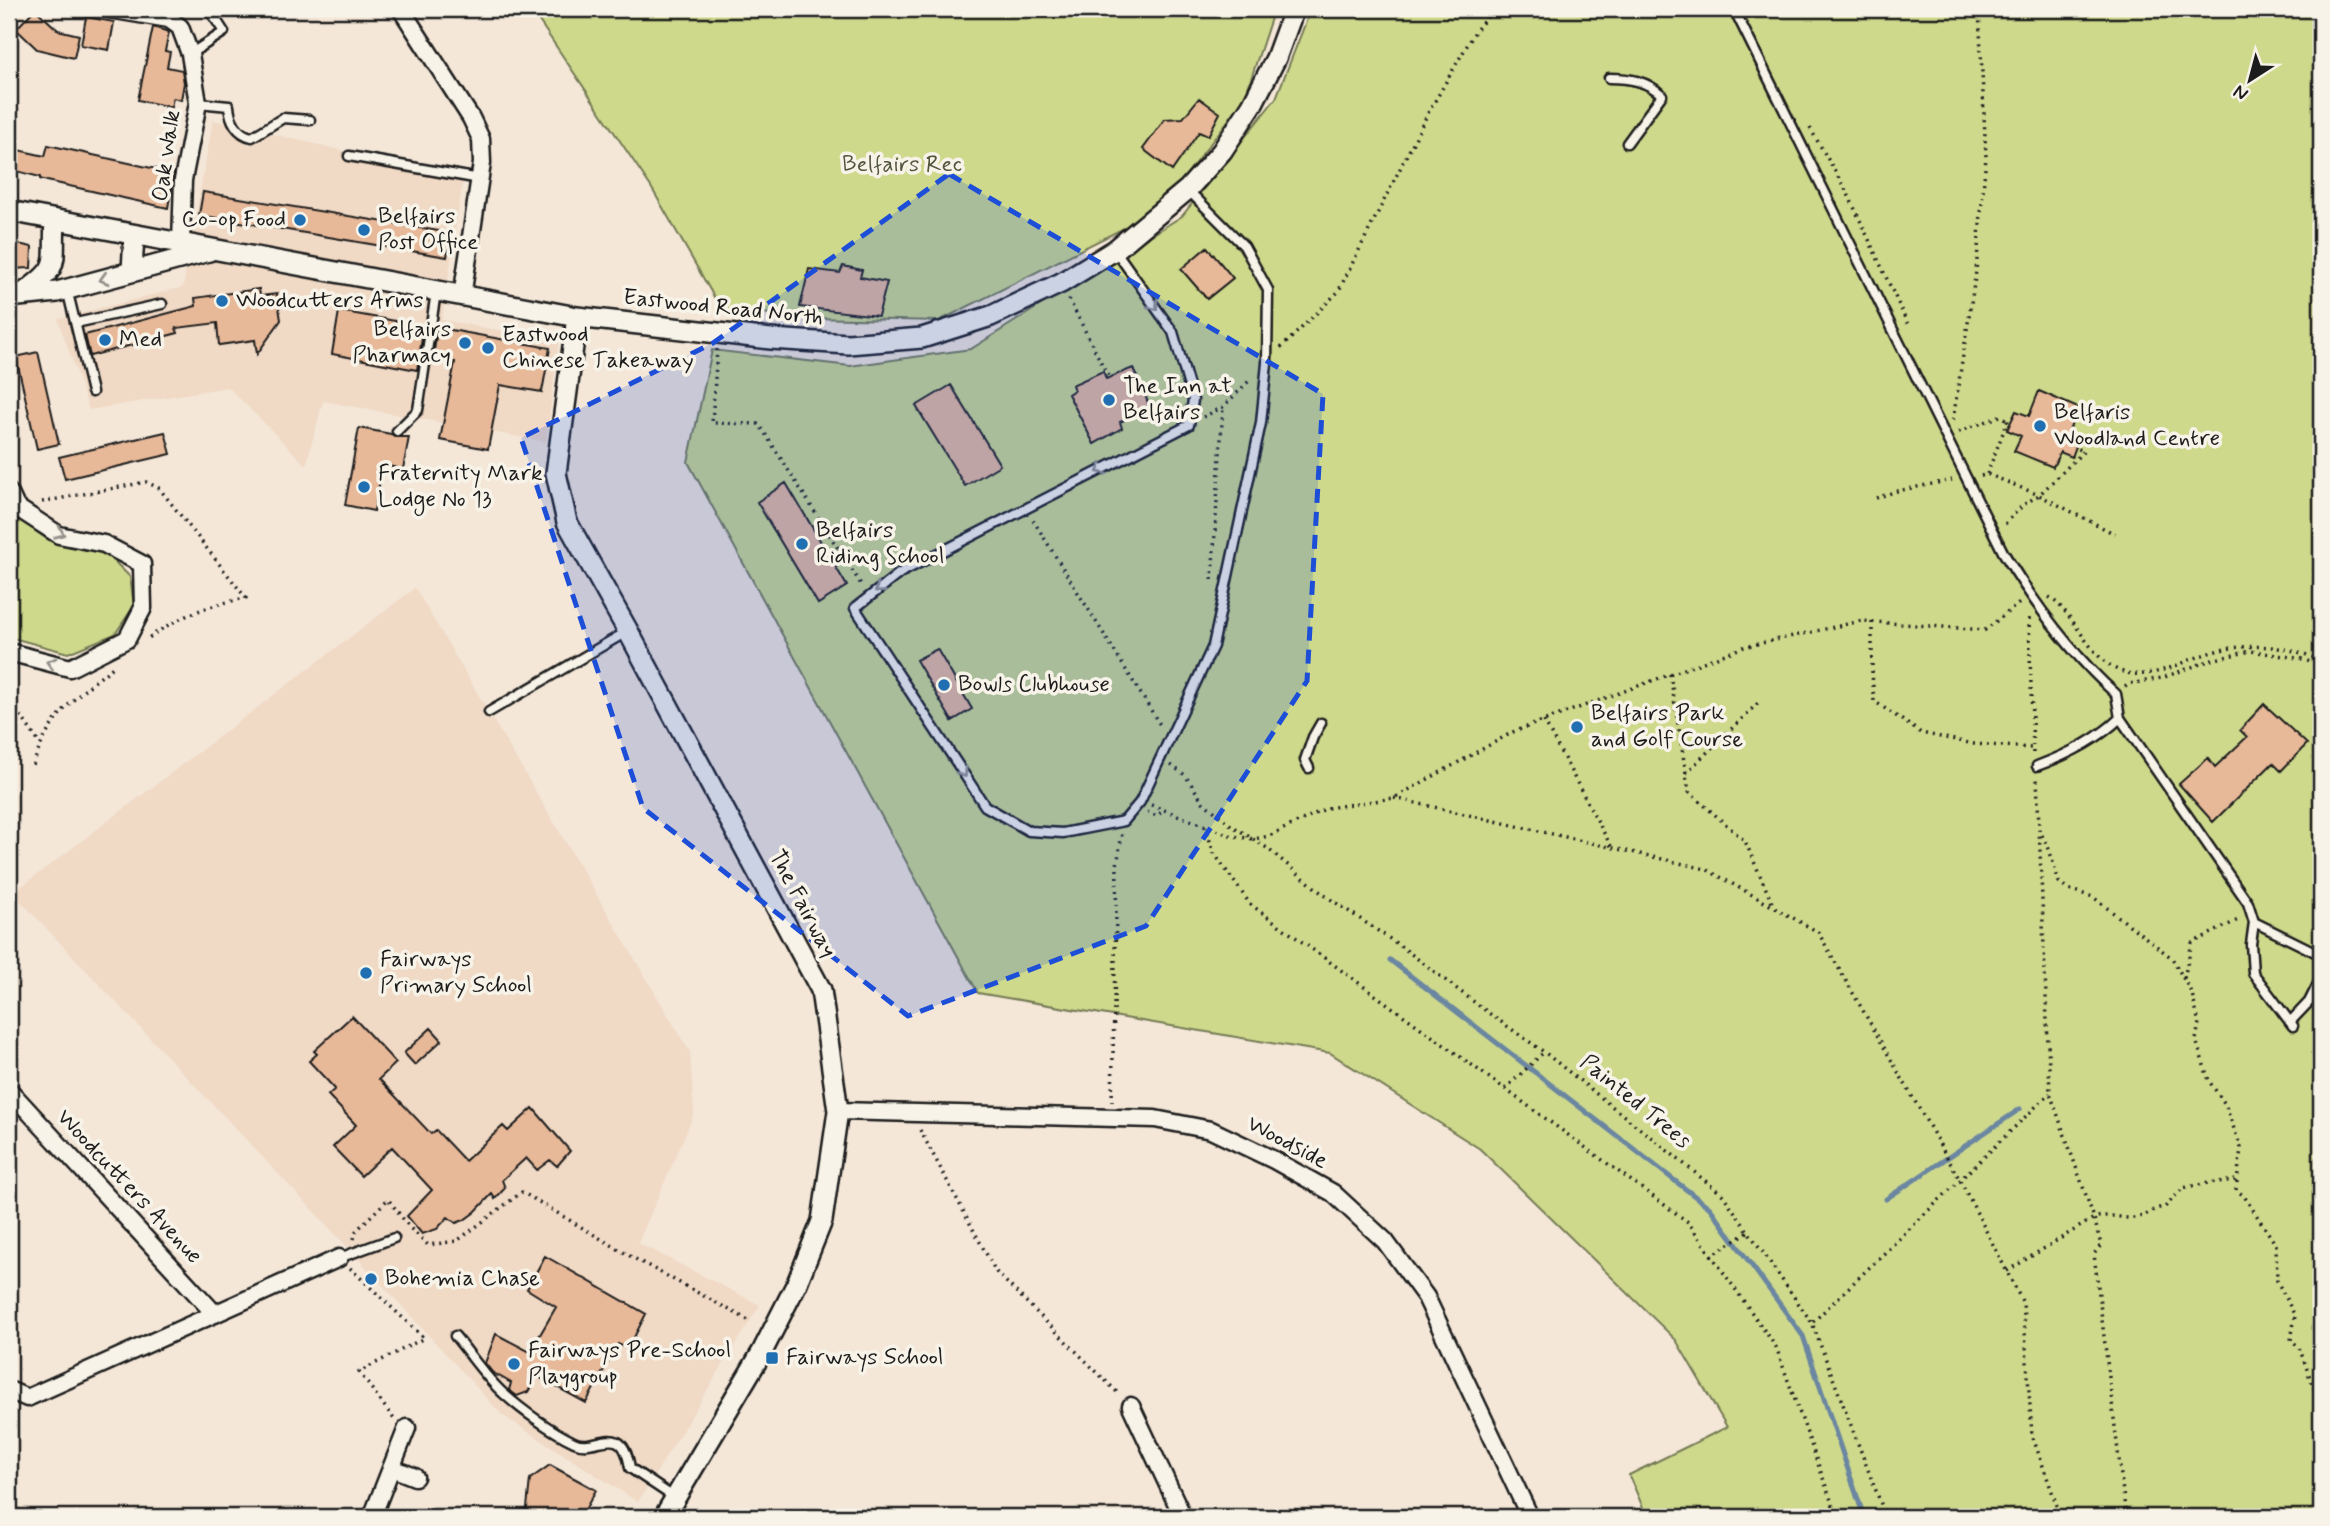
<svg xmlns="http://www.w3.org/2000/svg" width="2330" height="1526" font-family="Mynerve,sans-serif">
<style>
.built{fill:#f0d9c5}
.green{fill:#ced98c;stroke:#757a54;stroke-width:2}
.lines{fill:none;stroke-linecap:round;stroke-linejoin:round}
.stream{stroke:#6b86a1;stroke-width:5}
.building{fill:#e8b999;stroke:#1c1c1c;stroke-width:2}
.service-casing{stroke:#1c1c1c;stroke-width:13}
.minor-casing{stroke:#1c1c1c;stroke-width:21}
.tertiary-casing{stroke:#1c1c1c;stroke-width:24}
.path{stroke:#1c1c1c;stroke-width:3.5;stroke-dasharray:2 5;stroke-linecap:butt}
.service{stroke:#f7f3e8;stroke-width:8}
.minor{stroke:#f7f3e8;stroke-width:16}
.tertiary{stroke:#f7f3e8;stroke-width:19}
.oneway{stroke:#94928c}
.marked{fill:#1d4ed8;fill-opacity:0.2;stroke:#1d4ed8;stroke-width:5;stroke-dasharray:14 9;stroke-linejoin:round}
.poi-dot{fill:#1f6fb2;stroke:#f7f3e8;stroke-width:2.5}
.labels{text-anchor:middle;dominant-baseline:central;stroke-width:7;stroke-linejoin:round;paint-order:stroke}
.street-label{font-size:23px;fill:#1c1c1c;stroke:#f7f3e8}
.park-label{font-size:23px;fill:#51553e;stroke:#f7f3e8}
.poi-label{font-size:23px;fill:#1c1c1c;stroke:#f7f3e8;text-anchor:start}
</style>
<rect width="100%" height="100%" fill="#f4e7d8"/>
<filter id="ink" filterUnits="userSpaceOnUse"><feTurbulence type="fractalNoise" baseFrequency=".0143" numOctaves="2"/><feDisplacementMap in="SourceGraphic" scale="14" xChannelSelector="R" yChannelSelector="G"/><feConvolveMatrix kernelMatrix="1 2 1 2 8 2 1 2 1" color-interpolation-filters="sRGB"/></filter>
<g filter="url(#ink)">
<!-- built -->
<path class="built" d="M213,120L463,179L442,320L559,341L546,442L323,401L306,465L228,387L89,410L58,319L183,287Z
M415,588L690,1052L694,1114L638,1243L760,1305L638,1502L502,1415L353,1253L13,893Z"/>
<!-- green -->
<path class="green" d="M531,9H1274L1244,100L1158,211L939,321L811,318L721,309L651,187Z
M1311,9H2321V1517H1647L1629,1475L1727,1427L1676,1340L1480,1149L1330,1053L978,993L688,462L712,350L850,366L971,349L1182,216L1276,98Z
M9,512L47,539L105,552L130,577L134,606L115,634L68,653L9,637Z"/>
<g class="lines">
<!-- stream -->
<path class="stream" d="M1390,960L1710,1208L1803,1336L1864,1517
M1886,1199L2020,1109"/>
</g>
<!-- building -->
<path class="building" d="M35,9L58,30L79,35L74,58L37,49L16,29Z
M86,17L114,22L109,50L81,45Z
M153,27L169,32L165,51L170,52L167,67L182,70L184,83L181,100L173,98L171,107L138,100Z
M1199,98L1220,113L1208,136L1199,132L1172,171L1143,149L1165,119L1183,118Z
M48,145L174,173L168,208L47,181L40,179V177L9,169V148L45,156Z
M203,192L451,233L447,257L199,215Z
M9,242L32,247L31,268L9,269Z
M1207,247L1233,278L1207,299L1181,269Z
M843,266L862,270L860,277L887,282L878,316L800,307L809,269L840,273Z
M259,289L260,296L277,294L281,320L257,354L255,340L219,345L217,323L176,328L178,333L90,356L85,335L196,306L195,298Z
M339,311L424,326L417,370L332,354Z
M440,328L550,348L542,392L500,385L488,449L440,440L455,362L433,358L437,329Z
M38,352L59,444L37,449L16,357Z
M1133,368L1150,407L1120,422L1122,428L1094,444L1068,394L1074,390L1072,385L1103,371L1106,379Z
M951,385L1000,465L965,486L916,406Z
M2039,391L2078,408L2067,436L2078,441L2072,457L2060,452L2053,467L2014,451L2021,436L2007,430L2016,411L2029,416Z
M359,428L391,434L396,437H409L403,469L383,465L374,511L345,505Z
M165,432L171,454L65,479L59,457Z
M786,483L847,586L818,604L757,502Z
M937,649L972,709L952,721L916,660Z
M2264,704L2307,744L2281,771L2273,763L2213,822L2179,784L2208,758L2215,767L2247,737L2240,730Z
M352,1016L396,1063L379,1079L431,1134L436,1130L465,1161L503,1126L508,1131L533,1108L570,1151L557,1166L550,1160L537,1170L526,1158L502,1180L505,1188L495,1199L492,1194L475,1212L464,1220L456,1223L448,1217L437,1229L422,1234L407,1216L432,1190L392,1147L361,1176L333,1147L356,1125L328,1095L335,1089L309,1061L317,1054L314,1051Z
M431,1028L442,1040L415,1065L404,1053Z
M545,1256L646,1314L628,1349L618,1344L586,1403L537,1376L528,1392L517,1396L509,1390L511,1383L492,1372L485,1363L496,1334L530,1352L556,1307L527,1289Z
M550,1465L596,1490L581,1517H522L527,1508L530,1479Z"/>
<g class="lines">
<!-- service casing -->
<g class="service-casing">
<path id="service" d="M1734,9L2003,552C2034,603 2071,654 2116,694L2120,718C2096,741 2067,755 2037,766
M190,54L224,32L209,9
M1609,78C1630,78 1647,81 1662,95L1627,143
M198,103L229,106C230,120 237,134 252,137L283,118L310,120
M349,156L480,179
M1115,250L1173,332L1193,400L1189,425L900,573L855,608L985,806L1029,831L1063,833L1124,821L1140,802L1213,646L1261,423L1267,363L1268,290L1244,246L1188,190
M67,289L92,392
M76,323L162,304
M397,431L418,410L436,292
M489,712L628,631
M2120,718L2248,903L2254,922L2251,944L2253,973L2293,1026
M1309,768L1305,760L1313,737L1321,723
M2254,922L2321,955
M2290,1022L2309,1002L2321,978
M339,1258L394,1238
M455,1336C471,1355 485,1377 504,1394C523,1411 551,1431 574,1442C596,1453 622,1418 630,1468L675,1498"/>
</g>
<!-- minor casing -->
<g class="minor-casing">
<path id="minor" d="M109,9L169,19L180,27L190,54L198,103L183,180L181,243
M401,9L471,118L481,139L482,163L462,297
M9,492L16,507L59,535L104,544L142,564L143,608L127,639L70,668L9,652
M9,1090L215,1314
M838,1111L1155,1119L1211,1130L1274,1160L1333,1193L1385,1241L1426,1297L1530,1517
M9,1390L27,1398L339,1258
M1131,1406L1183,1517
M392,1468L415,1477
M372,1517L407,1428"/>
</g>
<!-- tertiary casing -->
<g class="tertiary-casing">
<path id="tertiary" d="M9,211L577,317L771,339L848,344L922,338L991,316L1061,283L1115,250L1188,189L1222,151L1252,105L1276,58L1294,9
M132,271L134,235
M22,294C63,265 52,265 55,220
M9,297L57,292L209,251
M577,317L556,473L567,522L628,631L821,990L838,1111L822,1221L797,1283L762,1352L664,1517"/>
</g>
<!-- path -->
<path class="path" d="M2307,9L2321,13
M1810,128L1848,194L1909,327
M1069,299L1109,378
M1281,348L1338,292L1428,113L1476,30L1494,9
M717,349L712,423L759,424L862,586
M1203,417L1223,407L1251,379
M1953,420L1976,271L1986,157L1979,9
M1959,432L2000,416L2011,421
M1987,474L2008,420
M1981,476L1987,474L2039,495L2115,534
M1876,498L1897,491L1952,480
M42,502L146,482L159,488L246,598C208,605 176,617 146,640
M1033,520L1162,728
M2005,524L2023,505L2039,495L2084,451L2076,448
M1212,580L1223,407
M2049,597C2075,613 2087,656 2118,670C2147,683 2179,663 2206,654C2242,642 2288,644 2321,661
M2029,618L2033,754
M1872,622V672L1874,701L1921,733L1974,744L2032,748
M1670,674L1689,792L1745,841L1773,905
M2125,687L2129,684L2162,678L2211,660L2251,651L2303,659L2321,667
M9,698L40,744
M1544,721L1612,848
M33,765C50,715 74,698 113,667
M1171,765L1185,775L1203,802L1231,825L1267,848L1323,894L1402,947L1490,1014L1544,1052L1723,1195L1812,1323L1886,1517
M1686,773L1760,701
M1394,798L1706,869L1818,932L1960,1180L2023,1303L2032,1435L2061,1517
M1151,805L1232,836L1254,839L1269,836L1327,808L1394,798L1513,732L1744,647L1861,621L1985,630L2022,601
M1147,812L1157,816L1164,810
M1205,826L1214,853L1250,904L1688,1222L1776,1347L1837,1517
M2042,835L2049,849L2059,882L2068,889L2093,897L2172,958L2192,994L2199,1023L2196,1040L2209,1081L2225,1104L2241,1148L2236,1190L2244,1196L2276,1245L2277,1281L2295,1316L2291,1340L2299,1347L2314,1389C2322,1398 2316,1410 2321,1421
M2184,978L2192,943L2240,919
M1505,1089L1544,1052
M1112,1102L1117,866L1122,833
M920,1130L996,1272L1120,1395
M354,1239L356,1231L388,1199L410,1228L428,1245L457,1241L522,1192L630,1256L750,1321
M1711,1256L1749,1231
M350,1268L424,1338L359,1372L394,1419
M2007,1271L2094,1218L2050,1093L2037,778
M1813,1322L2050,1093
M2126,1517L2094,1254L2101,1245L2094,1218C2112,1212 2125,1221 2139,1217C2149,1215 2152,1208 2165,1207L2183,1188L2208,1183L2237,1180"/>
<!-- service -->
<use href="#service" class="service"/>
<!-- minor -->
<use href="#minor" class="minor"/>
<!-- tertiary -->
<use href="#tertiary" class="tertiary"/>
</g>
<!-- one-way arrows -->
<defs><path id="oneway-chevron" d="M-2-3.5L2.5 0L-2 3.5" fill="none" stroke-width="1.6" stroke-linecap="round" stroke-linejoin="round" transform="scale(1.75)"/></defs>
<g class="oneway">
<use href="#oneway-chevron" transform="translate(104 279) rotate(164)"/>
<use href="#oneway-chevron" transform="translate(1154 306) rotate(55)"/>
<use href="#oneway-chevron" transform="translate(1101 470) rotate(153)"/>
<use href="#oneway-chevron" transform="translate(60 533) rotate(22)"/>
<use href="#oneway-chevron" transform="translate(879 589) rotate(142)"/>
<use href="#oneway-chevron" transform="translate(51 663) rotate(-165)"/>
<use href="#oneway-chevron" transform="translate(963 773) rotate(57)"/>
</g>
</g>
<!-- marked area -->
<path class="marked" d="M949,174L1323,394L1307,681L1146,926L908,1016L643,808L521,438L713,343Z"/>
<!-- markers -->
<g class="poi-dot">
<circle cx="300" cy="220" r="7"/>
<circle cx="364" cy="230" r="7"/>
<circle cx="222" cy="301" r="7"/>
<circle cx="105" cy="340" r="7"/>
<circle cx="465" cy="343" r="7"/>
<circle cx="488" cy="348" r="7"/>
<circle cx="1109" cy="400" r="7"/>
<circle cx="2040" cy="426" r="7"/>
<circle cx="364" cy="487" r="7"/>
<circle cx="802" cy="544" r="7"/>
<circle cx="944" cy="685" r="7"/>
<circle cx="1577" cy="727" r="7"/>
<circle cx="366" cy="973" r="7"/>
<circle cx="371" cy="1279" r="7"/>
<rect x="765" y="1351" width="14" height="14" rx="3.5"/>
<circle cx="514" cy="1364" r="7"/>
</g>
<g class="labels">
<!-- street labels -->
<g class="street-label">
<text transform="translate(167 156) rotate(-82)">Oak Walk</text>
<text transform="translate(723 308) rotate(6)">Eastwood Road North</text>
<text transform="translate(802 904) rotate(62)">The Fairway</text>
<text transform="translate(1635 1102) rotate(39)">Painted Trees</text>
<text transform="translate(1287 1143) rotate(28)">Woodside</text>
<text transform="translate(129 1187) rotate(47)">Woodcutters Avenue</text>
</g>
<!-- park labels -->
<g class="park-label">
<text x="902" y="165">Belfairs Rec</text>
</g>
<!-- poi labels -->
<g class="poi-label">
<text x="378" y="217">Belfairs<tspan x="378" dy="26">Post Office</tspan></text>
<text x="286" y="220" text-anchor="end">Co-op Food</text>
<text x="236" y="301">Woodcutters Arms</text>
<text x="451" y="330" text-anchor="end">Belfairs<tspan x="451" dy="26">Pharmacy</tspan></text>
<text x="502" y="335">Eastwood<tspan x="502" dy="26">Chinese Takeaway</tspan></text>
<text x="119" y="340">Med</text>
<text x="1123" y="387">The Inn at<tspan x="1123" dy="26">Belfairs</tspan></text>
<text x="2054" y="413">Belfaris<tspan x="2054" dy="26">Woodland Centre</tspan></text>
<text x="378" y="474">Fraternity Mark<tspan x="378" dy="26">Lodge No 13</tspan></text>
<text x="816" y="531">Belfairs<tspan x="816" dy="26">Riding School</tspan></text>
<text x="958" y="685">Bowls Clubhouse</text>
<text x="1591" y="714">Belfairs Park<tspan x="1591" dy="26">and Golf Course</tspan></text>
<text x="380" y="960">Fairways<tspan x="380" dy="26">Primary School</tspan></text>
<text x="385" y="1279">Bohemia Chase</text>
<text x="528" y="1351">Fairways Pre-School<tspan x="528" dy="26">Playgroup</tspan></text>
<text x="786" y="1358">Fairways School</text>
</g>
</g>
<!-- margin -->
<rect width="2330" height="1526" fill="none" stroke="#f7f3e8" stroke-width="35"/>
<rect x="18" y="18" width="2295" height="1491" fill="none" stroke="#1c1c1c" stroke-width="2.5" filter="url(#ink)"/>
<!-- north arrow -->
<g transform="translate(2250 80) rotate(216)" stroke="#f7f3e8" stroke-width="5" paint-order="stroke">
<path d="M0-5L12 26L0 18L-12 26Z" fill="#1c1c1c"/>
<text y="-10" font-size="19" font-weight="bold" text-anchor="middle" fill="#1c1c1c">N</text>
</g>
</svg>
